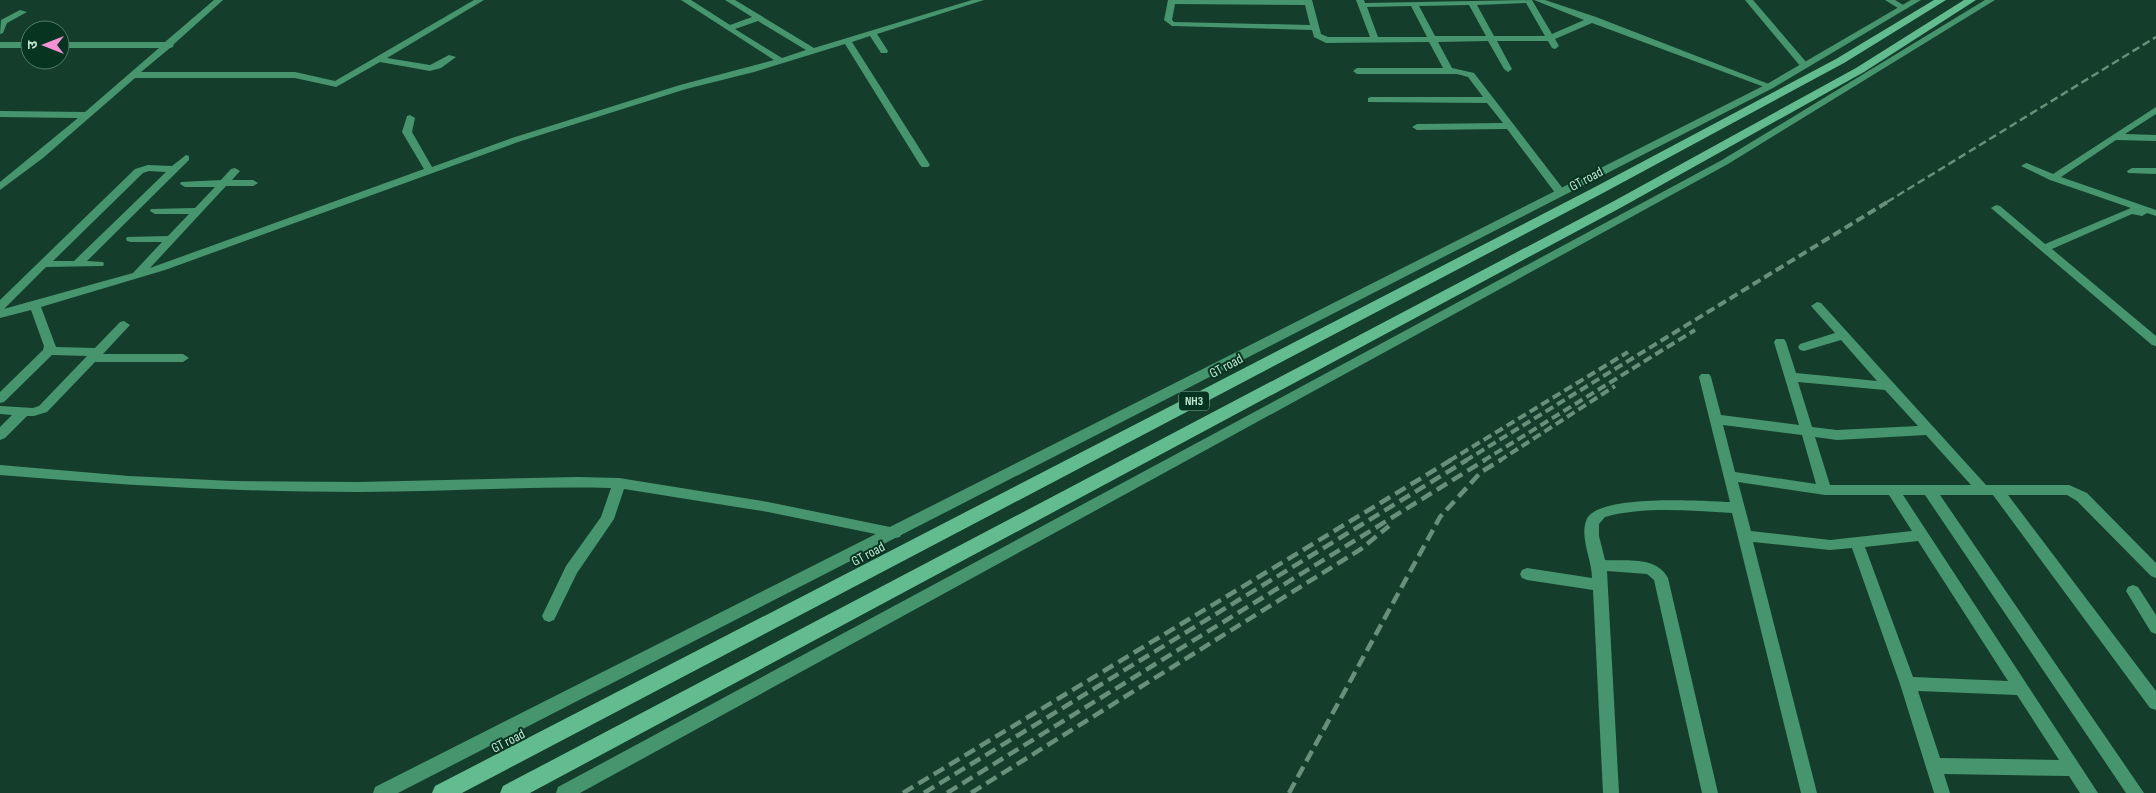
<svg xmlns="http://www.w3.org/2000/svg" width="2156" height="793" font-family="'Sofia Sans Condensed','Noto Sans Devanagari',sans-serif">
<style>
.lines{fill:none;stroke-linecap:round;stroke-linejoin:round}
.street{fill:#46956f;fill-rule:evenodd}
.secondary{fill:#46956f;fill-rule:evenodd}
.highway{fill:#62bc8f;fill-rule:evenodd}
.rail-far2{stroke:#678f7a;stroke-width:2.5;stroke-dasharray:8 4;stroke-linecap:butt}
.rail-far1{stroke:#678f7a;stroke-width:4;stroke-dasharray:9 4.5;stroke-linecap:butt}
.rail{stroke:#678f7a;stroke-width:4.5;stroke-dasharray:12 6;stroke-linecap:butt}
.labels{text-anchor:middle;dominant-baseline:central;stroke-width:4;stroke-linejoin:round;paint-order:stroke}
.shield{fill:#073421;stroke:#88b19c;stroke-width:1}
.shield-label{font-size:12px;font-weight:bold;fill:#c0e6d0}
.street-label{font-size:14px;fill:#c0e6d0;stroke:#073421}
</style>
<rect width="100%" height="100%" fill="#143e2b"/>
<g class="lines">
<!-- street -->
<path class="street" d="M214,0H223L174,44L173,47L170,48L141,72H295L335,81L474,0H484L387,58L430,65L449,55L456,57L441,68L430,71L380,62L336,87L295,78H135L43,158L0,190V182L78,118L0,117V111L85,112L159,48H60V42H165Z
M681,0H691L730,25L752,17L725,0H735L814,48L972,0H984L877,34L888,51L887,53H881L870,36L852,42L930,165L928,167H922L920,165L845,44L754,72L686,89L518,142L165,270L41,307L56,347L95,348L120,322L124,321L130,325L103,354H183L189,358L183,362H95L47,412L34,416H27L5,438L0,440V427L12,415L0,414V406L33,408L39,406L87,356L52,355L4,402L0,403V392L43,350L44,346L31,310L0,318V310L133,273L162,242H131L127,241L126,239L127,237L168,236L189,214H155L150,211L151,209L195,208L215,187H185L180,184L181,182L221,180L231,169L235,168L240,171L232,180H253L258,183L253,186H226L150,268L424,169L402,132L407,116L410,115L415,118L412,132L432,167L512,138L680,85L774,60ZM758,21L806,50L782,58L735,29Z
M1168,0H1312L1321,34L1328,37H1370L1356,0H1364L1365,3L1532,0L1552,34L1584,20L1534,0H1545L1596,17L1774,86L1767,88L1592,23L1555,39L1559,46L1555,49L1552,48L1548,41H1497L1512,69L1508,72L1504,69L1488,41L1438,42L1452,68L1474,73L1564,190V194H1556L1507,129L1417,130L1412,127L1417,124L1503,123L1487,103L1368,102V98L1371,97H1483L1468,77L1457,74H1357L1353,71L1357,68H1443L1429,42L1326,43L1314,37L1312,30L1172,26L1164,20ZM1526,3L1545,36H1494L1477,5ZM1175,4L1305,5L1310,25L1174,22L1172,20ZM1469,5L1486,36H1435L1419,6ZM1411,6L1427,37H1378L1367,7Z
M1745,0H1753L1807,63V67H1801Z
M1885,0H1895L1908,8L1901,10Z
M20,10L27,12L7,23L3,33L0,34L1,20Z
M0,42H30V48H0Z
M2156,107V114L2125,134L2156,135V141L2116,140L2061,177L2156,210V216L2147,213L2142,216L2132,214L2052,249L2156,336V346L2152,345L1991,208L1996,205L2000,206L2045,244L2131,208L2050,180L2021,166L2026,163L2029,164L2053,174Z
M186,155L189,156V160L87,261L103,262L104,264L103,266L46,267L4,309L0,310V300L135,169L148,165L172,166ZM149,171L166,172L74,261H53L143,173Z
M2132,168H2156V174L2128,173L2127,171Z
M1817,302L1821,303L1986,485H2069L2087,493L2156,563V578L2151,576L2077,501L2067,495H2008L2156,691V710L2150,708L1993,495H1940L2144,793H2126L1925,495H1903L2098,793H2080L2069,776L1944,774L1950,793H1934L1900,684L1852,548L1830,550L1753,542L1817,793H1801L1732,513C1691,511 1645,506 1605,517L1599,524V536L1605,560C1626,561 1657,556 1668,578L1718,793H1702L1654,580L1647,574L1607,571L1619,793H1603L1593,590L1527,580L1522,578L1520,574L1522,570L1527,568L1592,578C1592,560 1580,539 1586,521C1594,493 1704,501 1730,502L1699,377L1701,374H1709L1711,377L1721,415L1799,425L1774,342L1776,339H1784L1786,342L1796,373L1877,381L1841,340L1804,351L1800,350L1798,347L1800,344L1835,333L1811,306ZM1798,382L1885,390L1918,426L1837,430L1812,427ZM1723,425L1802,435L1816,484L1735,472ZM1926,435L1971,485H1830L1815,437L1837,440ZM1738,482L1825,495H1889L1912,531L1830,540L1751,531ZM1918,541L2008,681L1913,677L1865,547ZM1918,691L2017,695L2059,760L1940,758Z
M0,465L129,476L232,481L359,482L577,477L619,478L768,502L895,528L900,529L902,533L900,537L895,538L768,512L624,489L614,519L577,573L554,620L549,622L544,620L542,616L566,566L601,517L611,488C526,486 442,492 358,492C238,492 119,485 0,475Z
M2133,585L2138,587L2156,615V634L2151,632L2126,591L2128,587Z"/>
<!-- secondary -->
<path class="secondary" d="M1911,0H1921L1773,88L398,793H373L375,787L1767,84Z
M1985,0H1995L1728,164L580,793H556L558,787L1722,160Z"/>
<!-- highway -->
<path class="highway" d="M1934,0H1946L1844,63L1603,193L462,793H432L435,786L1595,187L1836,59Z
M1964,0H1976L1864,72L1622,207L530,793H500L503,786L1614,201L1856,68Z"/>
<!-- rail-far2 -->
<path class="rail-far2" d="M1887,202L2156,37"/>
<!-- rail-far1 -->
<path class="rail-far1" d="M1449,461L1628,352
M1465,461L1889,201
M1483,461L1695,330
M1499,461L1615,386"/>
<!-- rail -->
<path class="rail" d="M903,793L1451,460
M924,793L1467,460
M947,793L1485,460
M971,793L1361,549L1389,526
M1289,793L1440,517L1481,472L1501,460"/>
</g>
<g class="labels">
<!-- shield labels -->
<rect class="shield" x="1179" y="391.5" width="30" height="19" rx="4"/>
<g class="shield-label">
<text x="1194" y="401">NH3</text>
</g>
<!-- street labels -->
<g class="street-label">
<text transform="translate(1586 179) rotate(-28)">GT road</text>
<text transform="translate(1226 366) rotate(-28)">GT road</text>
<text transform="translate(868 554) rotate(-28)">GT road</text>
<text transform="translate(508 741) rotate(-27)">GT road</text>
</g>
</g>
<!-- north arrow -->
<g transform="translate(45 45) rotate(270)"><circle r="24" fill="#073421" stroke="#517b67"/>
<path d="M0-4L9 19L0 12L-9 19Z" fill="#f491d4"/>
<text y="-8" font-size="14" font-weight="bold" text-anchor="middle" fill="#c0e6d0">उ</text>
</g>
</svg>
